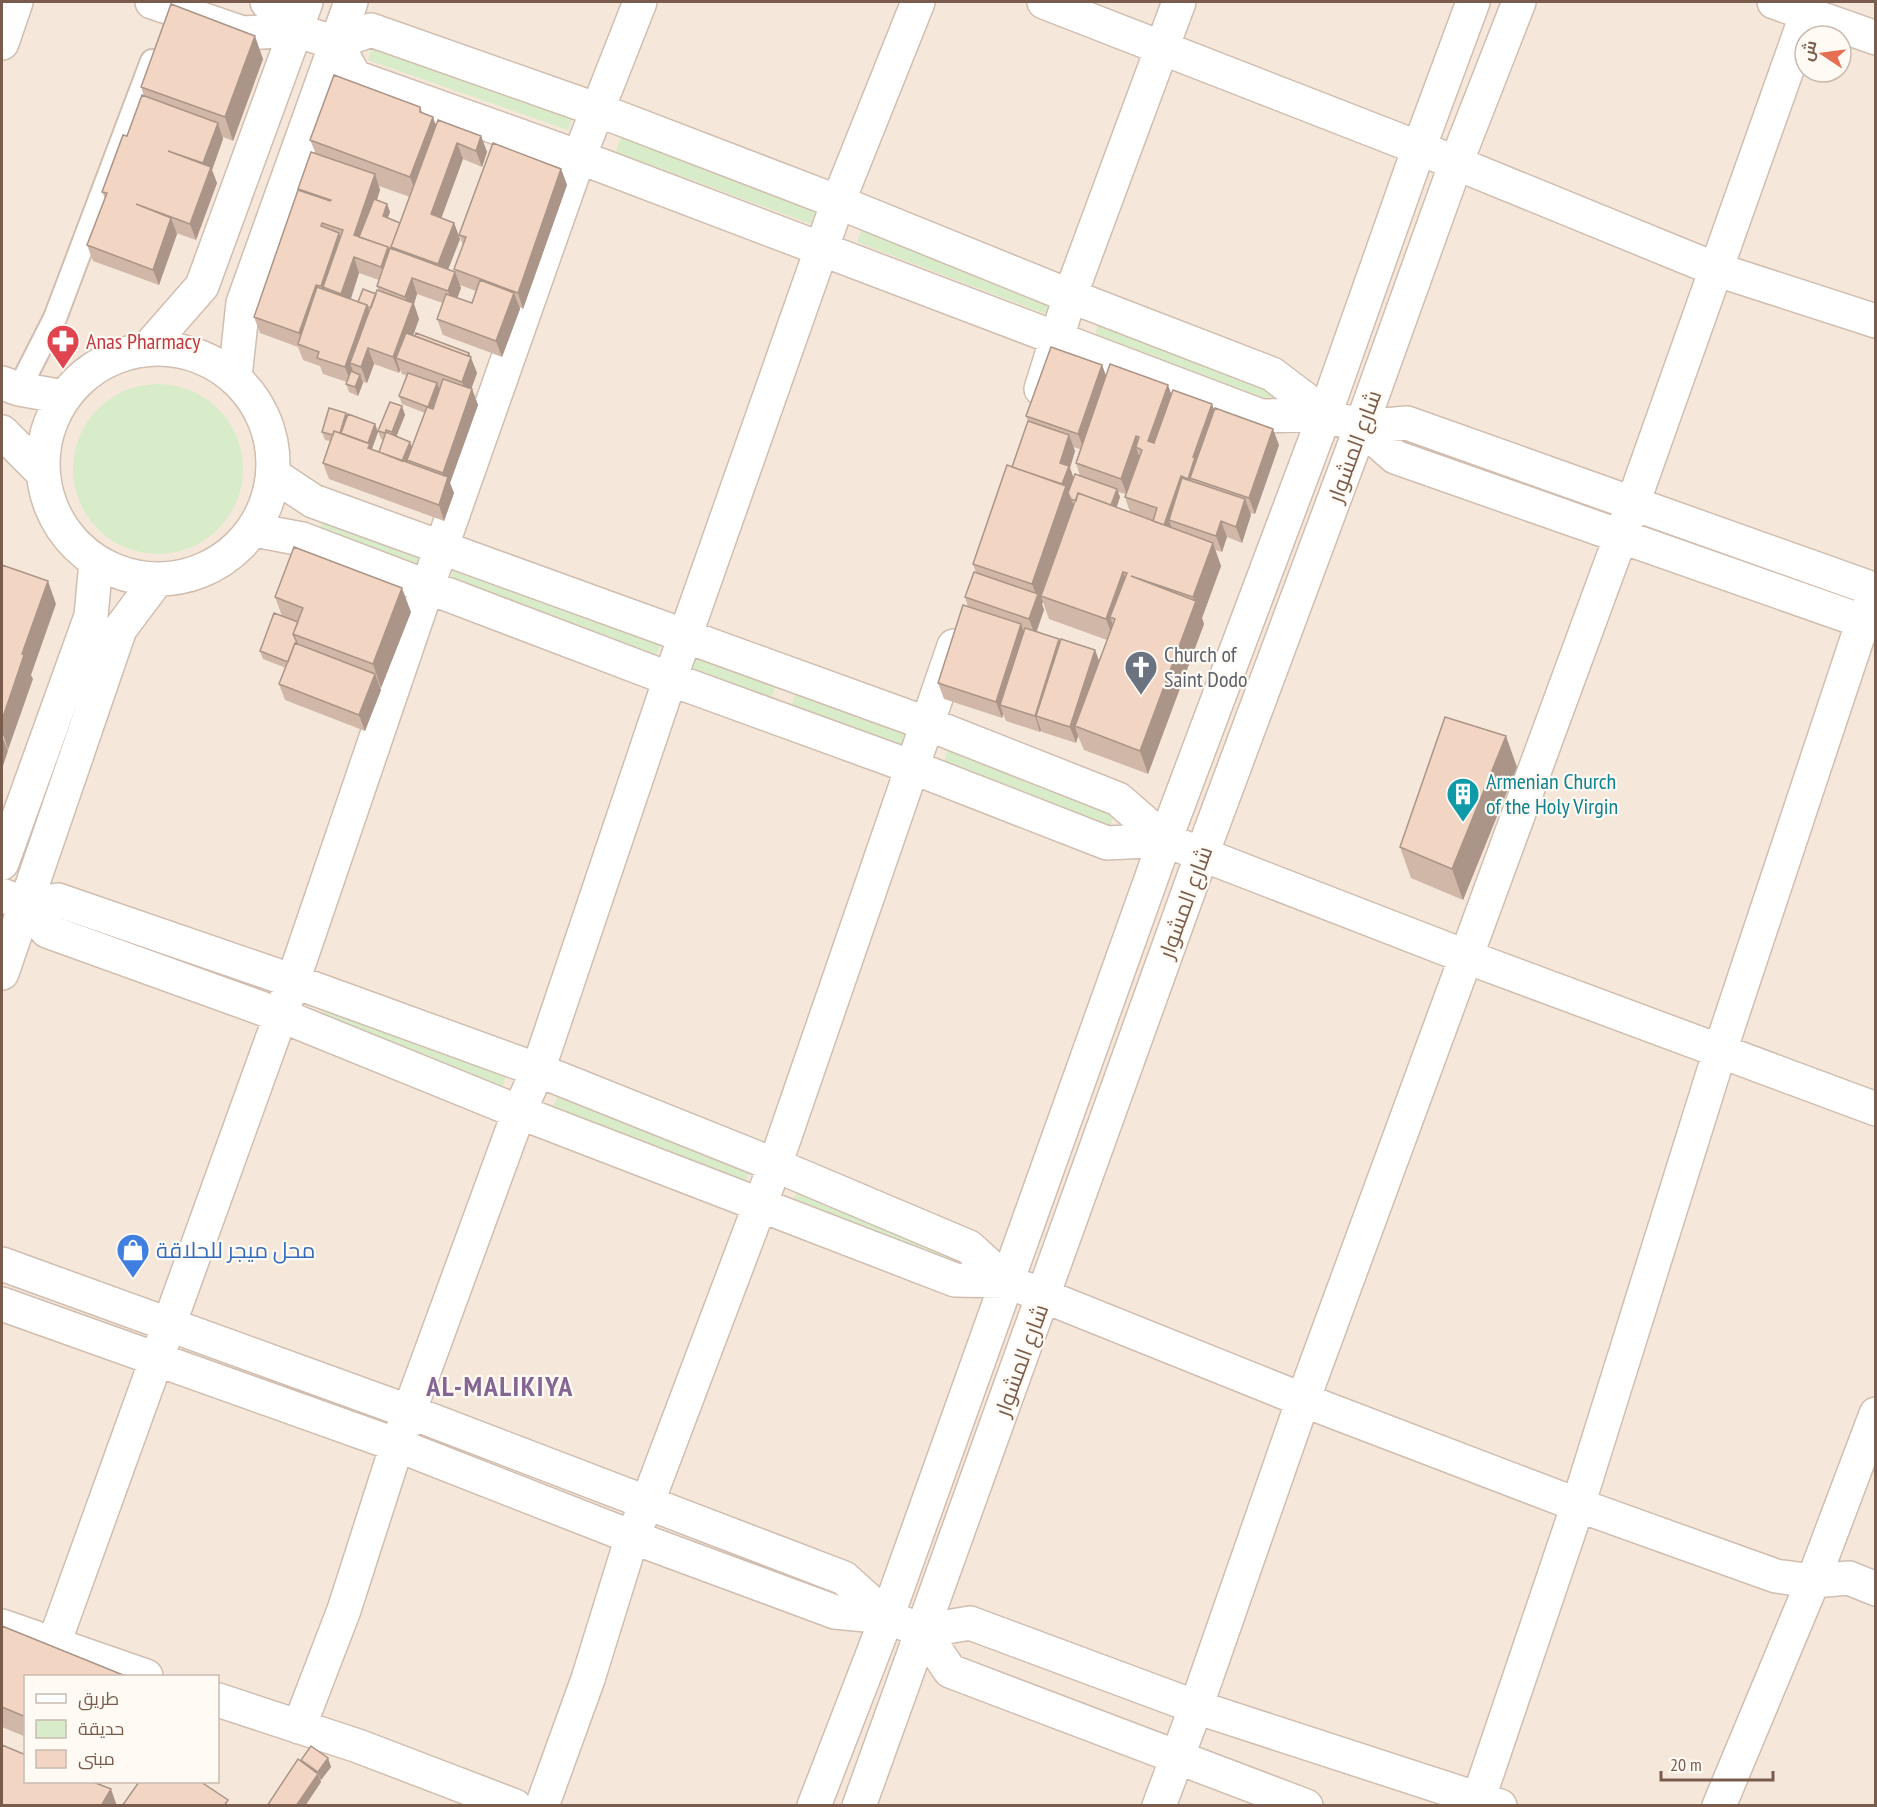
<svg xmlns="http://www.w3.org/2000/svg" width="1877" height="1807" font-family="'PT Sans Narrow',Cairo,sans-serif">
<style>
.residential{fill:#f5e8da;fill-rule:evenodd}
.green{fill:#d8ecc9}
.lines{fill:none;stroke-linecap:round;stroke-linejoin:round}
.lane-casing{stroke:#d1beb0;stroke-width:26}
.street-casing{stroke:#d1beb0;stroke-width:36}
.lane{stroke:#fff;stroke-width:22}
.street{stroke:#fff;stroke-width:33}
.wall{fill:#d1b7a8;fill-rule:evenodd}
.shaded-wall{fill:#aa9588}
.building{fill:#f3d5c3;stroke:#aa9588;stroke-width:1.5}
.labels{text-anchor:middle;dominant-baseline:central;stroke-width:4.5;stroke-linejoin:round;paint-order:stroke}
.health-label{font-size:22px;fill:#be3a42;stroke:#fffaf3;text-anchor:start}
.street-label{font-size:22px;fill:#7a5c4d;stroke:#fffaf3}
.worship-label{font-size:22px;fill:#5b616d;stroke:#fffaf3;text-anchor:start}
.culture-label{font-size:22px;fill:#0d838f;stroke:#fffaf3;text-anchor:start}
.shop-label{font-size:22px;fill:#366cbe;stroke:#fffaf3;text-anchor:start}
.district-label{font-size:28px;font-weight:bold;letter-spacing:1.5px;fill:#846695;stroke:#fffaf3}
</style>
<rect width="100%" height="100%" fill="#fdf6ec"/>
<!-- residential -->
<path class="residential" d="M2,2H1875V1805H2ZM1805,36H1841V72H1805ZM26,1676H218V1782H26Z"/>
<!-- green -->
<path class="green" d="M373,45L573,115L568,130L368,60Z
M621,137L817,208L811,224L616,152Z
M863,226L1055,299L1048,315L857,242Z
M1100,318L1280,386L1274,402L1095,334Z
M73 469a85 85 0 1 1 170 0a85 85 0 1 1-170 0Z
M323,518L427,555L421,570L319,533Z
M455,566L662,640L656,657L449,582Z
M697,654L777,683L771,699L691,671Z
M797,690L911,732L906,747L791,706Z
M948,750L1115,813L1109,830L942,766Z
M326,1004L507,1073L502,1088L320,1019Z
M558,1095L751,1168L745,1183L552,1110Z
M798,1188L954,1251L949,1265L792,1202Z"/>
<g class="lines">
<!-- lane casing -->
<g class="lane-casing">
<path id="lane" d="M19,389L55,318L152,61"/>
</g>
<!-- street casing -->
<g class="street-casing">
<path id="street" d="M152,2L243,33L295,30L336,43L371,30L598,110L838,202L1070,296L1272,374L1325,414L1361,427L1395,457L1876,626
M267,2L295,30
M1044,2L1419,148L1715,269L1876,321
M1774,2L1876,38
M2,43L16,2
M336,43L355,77L579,157L1261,416L1325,414
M43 464a115 115 0 1 1 230 0a115 115 0 1 1-230 0Z
M147,349L202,286L306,2
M235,377L243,303L351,2
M2,383L19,389L64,397
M1041,389L1070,296L1179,2
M1361,427L1407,423L1876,590
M2,432L43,473
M274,475L313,501L928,724L1118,799L1165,840L1467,957L1876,1109
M254,530L302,539L670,679L912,767L1107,843L1165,840
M2,863L91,616L96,562
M2,895L27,905L47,931L280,1015L519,1112L955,1280L1006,1281L969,1247L775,1165L538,1070L293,981L58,900L27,905
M2,973L120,629L156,581
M2,1264L410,1412L844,1578L887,1617
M1024,1288L1303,1400L1578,1505L1776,1576L1813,1581L1849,1578L1876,1589
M2,1304L397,1445L632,1537L835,1612L887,1617L923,1631L970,1623L1196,1707L1500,1806
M2,1626L146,1676
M923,1631L950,1671L1306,1806
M53,1646L293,981L427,588L579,157L640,2
M218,1700L358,1746L515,1806
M299,1727L344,1610L397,1445L519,1112L538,1070L670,679L838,202L918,2
M542,1806L588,1679L632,1537L648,1501L775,1165L954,646
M814,1806L887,1617L1165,840L1325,414L1419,148L1473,2
M859,1806L1202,854L1361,427L1456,163L1519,2
M1159,1806L1196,1707L1303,1400L1633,503L1811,2
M1476,1806L1578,1505L1720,1051L1863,621L1876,591
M1719,1806L1813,1581L1876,1414"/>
</g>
<!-- lane -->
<use href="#lane" class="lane"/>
<!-- street -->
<use href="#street" class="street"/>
</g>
<!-- wall -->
<path class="wall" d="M263,59L233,141L223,137V139L212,170L217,183L196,240L176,233L177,234L159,285L93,261L87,245L105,198L102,192L144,96L141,87Z
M422,113L436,126L481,136L487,152L482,167L463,159L441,218L454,223L460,239L448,269L455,272L454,269L463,245L459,235L561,169L567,185L523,309L520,307V309L502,357L443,335L437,319L443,303L417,294L414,304L419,319L413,336L469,353L477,373L471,389H472L478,405L450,483L454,493L444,521L329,479L323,463L330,441L325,440L322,432L347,416L375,424L378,432L372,449L379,452L383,440L381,439L378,431L402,406L405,415L396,436L410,442L412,447L425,413L402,404L399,396L407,376L402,374L400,370L399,373L374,364L367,383L362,382L363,383L358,396L349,392L346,384L347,382L323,374L320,366L303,360L298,347L260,333L254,317L299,191L298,189L316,154L310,140ZM379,186L410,197L400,223L388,218L390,212L387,204L377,200L380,190ZM359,273L379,280L377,286L378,290L376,294L358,302L351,299ZM460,285L476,291L472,303L457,298L461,288Z
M1102,365L1106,376L1171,395L1214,410L1279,445L1255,514L1250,513L1251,515L1242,543L1227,537L1222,552L1215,550L1221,566L1202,618L1204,624L1148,774L1084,750L1078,736L1076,743L1042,732L1041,730L1040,732L1006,721L1003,714L1002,718L944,699L938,683L968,607L965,597L976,573L973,564L1012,467L1028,421L1026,416ZM1073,447L1080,449L1076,463L1080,476L1074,479L1070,468L1075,451ZM1118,492L1126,494L1125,497L1130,512L1117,507L1120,497ZM1043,602L1049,619L1107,640L1099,661L1095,650L1060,641L1037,631L1044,610L1042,604Z
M275,597L411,612L381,688L380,687L381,690L365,731L285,700L279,684L286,668L263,659L260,651L282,616Z
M1517,767L1463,900L1411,878L1400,847Z
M2,1626L26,1677V1737L2,1727Z
M328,1758L331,1767L321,1780L320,1779L321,1782L305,1806H267L302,1762L301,1760Z"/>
<!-- shaded-wall -->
<path class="shaded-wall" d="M255,36L263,59L233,141L225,117Z
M420,107L428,130L433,117L441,140L419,201L410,177L420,112Z
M218,123L223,139L212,170L217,183L196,240L190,224L208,176L203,163Z
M481,136L487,152L482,167L476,151Z
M457,143L463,159L437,230L431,214Z
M561,169L567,185L523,309L518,293Z
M375,174L380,190L363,242L354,235Z
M387,204L390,212L385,224L383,216Z
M171,218L177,234L159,285L153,270Z
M454,223L460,239L444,280L438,264Z
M339,233L345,249L323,287L327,299L326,302L321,286Z
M388,247L394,263L387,283L381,267Z
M354,257L359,273L347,310L341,294Z
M455,272L461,288L454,307L448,291Z
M412,278L417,294L414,304L419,319L404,361L396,358L400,370L399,373L393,357L410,312L405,297Z
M316,285L322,301L304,347L299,333Z
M514,293L520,309L502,357L496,341Z
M367,305L373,321L350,363L354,374L351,383L345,367Z
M368,348L374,364L367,383L361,367Z
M469,353L477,373L468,398L462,382L466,361Z
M1102,365L1108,381L1084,450L1078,434Z
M360,375L363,383L358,396L355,387Z
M437,383L440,391L431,415L428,407Z
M1168,385L1174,401L1154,457L1148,441Z
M472,389L478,405L450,483L454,493L444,521L439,505L446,482L443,473Z
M1212,404L1218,420L1190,478L1195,491L1194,495L1188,479L1193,457Z
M402,406L405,415L395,440L392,432Z
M346,413L349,421L339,437Z
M375,424L378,432L372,449L376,460L367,446Z
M1273,429L1279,445L1255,514L1249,498Z
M1069,435L1075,451L1070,468L1075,482L1070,496L1075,509L1041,596L1043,602L1042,604L1044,610L1035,635L1029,619L1037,597L1032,584L1061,486L1060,463Z
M1136,436L1141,449L1136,447L1140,459L1127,495L1121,479Z
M410,442L413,450L407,460L408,462L404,473L401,465Z
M1181,476L1187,492L1169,520L1173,531L1164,525Z
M1117,489L1120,497L1112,520L1109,512Z
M1245,499L1251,515L1242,543L1236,527Z
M1221,521L1227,537L1222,552L1216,536Z
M1213,543L1221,566L1202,618L1204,624L1148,774L1140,751L1195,603L1193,597Z
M1123,572L1132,596L1115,619L1110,617L1117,636L1115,643L1106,619Z
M48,581L56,604L31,675L33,679L8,750L2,732V720L22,654Z
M402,588L411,612L381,688L373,664Z
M1021,624L1027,640L1000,705L1003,714L1002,718L996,702Z
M1059,639L1065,655L1036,716L1041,730L1040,732L1035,716Z
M1095,650L1101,666L1075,726L1078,736L1076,743L1070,727Z
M375,674L381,690L365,731L359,715Z
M2,735L8,751L2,769Z
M1506,736L1517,767L1463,900L1452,869Z
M328,1758L331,1767L321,1780L318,1772Z
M318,1774L321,1782L305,1806H296Z
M111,1789L117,1806H101Z"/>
<!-- building -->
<path class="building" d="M171,4L255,36L225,117L141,87Z
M334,75L420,107V112L433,117L410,177L310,140Z
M142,95L218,123L203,163L168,151L211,167L190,224L136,204L171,218L153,270L87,245L107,193L102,192L123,135L127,136Z
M438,120L481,136L476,151L457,143L431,214L454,223L438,264L391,247Z
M493,143L561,169L518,293L454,269L466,237L459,235Z
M311,152L375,174L354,235L388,247L381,267L354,257L341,294L323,287L343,230L322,223L321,226L339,233L321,286L316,285L299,333L254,317L298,190L330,201L331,200L298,189Z
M374,199L387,204L383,216L400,223L391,247L392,249L390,248L389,251L388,247L359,237Z
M390,248L455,272L448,291L412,278L405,297L377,286Z
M480,280L514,293L496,341L437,319L446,294L472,303Z
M317,287L367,305L345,367L317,358L319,352L298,344Z
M363,289L376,294L371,308L368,307L367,305L358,302Z
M377,290L413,303L393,357L368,348L361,367L350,363Z
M406,333L471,357L462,382L396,358Z
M416,333L469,353L468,356L415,336Z
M1051,347L1102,365L1078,434L1026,416Z
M1110,364L1168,385L1148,441L1154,443L1173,390L1212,404L1193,457H1195L1188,479L1181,476L1164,525L1153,521L1157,508L1125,497L1142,450L1136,447L1139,437L1136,436L1121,479L1076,463Z
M351,371L360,375L355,387L346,384Z
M408,373L437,383L428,407L399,396Z
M443,379L472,389L443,473L407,460L427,407L433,409Z
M390,402L402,406L392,432L386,430L385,433L378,431Z
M329,408L346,413L340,433L334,431L333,435L322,432Z
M1215,408L1273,429L1249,498L1190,478Z
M348,414L375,424L368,443L341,433Z
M1028,421L1069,435L1060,463L1069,466L1062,484L1012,467Z
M334,431L370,444L368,448L448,477L439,505L323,463Z
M386,432L410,442L402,461L379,452Z
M1007,465L1066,486L1032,584L973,564Z
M1075,474L1117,489L1111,505L1078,493L1076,501L1071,499L1068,493Z
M1182,478L1245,499L1236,527L1221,521L1216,536L1169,520Z
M1078,493L1213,543L1193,597L1131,576L1196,601L1140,751L1075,726L1115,619L1110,617L1127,573L1123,572L1106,619L1041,596Z
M294,547L402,588L373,664L293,634L303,608L275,597Z
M2,565L48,581L22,654L24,655L2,720Z
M974,572L1038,594L1029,619L965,597Z
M963,605L1021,624L996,702L938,683Z
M274,613L298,622L293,634L297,643H295L288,662L260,651Z
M1025,628L1059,639L1035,716L1000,705Z
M1061,639L1095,650L1070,727L1036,716Z
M295,643L375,674L359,715L279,684Z
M1445,717L1506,736L1452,869L1400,847Z
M2,1626L128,1677H26V1717L2,1707Z
M2,1745L26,1755V1782H93L111,1789L101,1806H2Z
M311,1746L328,1758L318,1772L301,1760Z
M298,1759L318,1774L296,1806H267Z
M139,1782H201L228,1800L224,1806H122Z"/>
<!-- icons -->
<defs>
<g id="pharmacy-pin" transform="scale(1.725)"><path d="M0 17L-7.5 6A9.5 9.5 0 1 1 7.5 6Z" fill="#e0444e" stroke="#fffaf3"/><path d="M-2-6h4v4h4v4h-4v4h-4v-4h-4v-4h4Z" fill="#fff"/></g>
<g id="church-pin" transform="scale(1.725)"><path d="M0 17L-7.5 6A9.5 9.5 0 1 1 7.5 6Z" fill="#6b7280" stroke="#fffaf3"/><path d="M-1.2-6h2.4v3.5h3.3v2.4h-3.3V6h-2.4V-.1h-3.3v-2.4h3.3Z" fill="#fff"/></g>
<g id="building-pin" transform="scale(1.725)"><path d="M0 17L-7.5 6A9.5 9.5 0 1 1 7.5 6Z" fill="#0f9aa8" stroke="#fffaf3"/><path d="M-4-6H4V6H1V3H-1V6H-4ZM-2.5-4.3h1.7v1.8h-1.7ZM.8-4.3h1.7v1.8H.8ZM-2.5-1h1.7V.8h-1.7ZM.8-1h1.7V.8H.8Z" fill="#fff"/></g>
<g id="shop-pin" transform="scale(1.725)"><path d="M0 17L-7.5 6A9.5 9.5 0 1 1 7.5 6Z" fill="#3f7fe0" stroke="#fffaf3"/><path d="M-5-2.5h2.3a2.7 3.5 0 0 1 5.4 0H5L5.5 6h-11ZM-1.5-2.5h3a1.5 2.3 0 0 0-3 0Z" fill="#fff"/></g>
</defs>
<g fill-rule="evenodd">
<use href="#pharmacy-pin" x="63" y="341"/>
<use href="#church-pin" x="1141" y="667"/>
<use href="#building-pin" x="1463" y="794"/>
<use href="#shop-pin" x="133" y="1250"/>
</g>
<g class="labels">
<!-- health labels -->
<g class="health-label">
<text x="86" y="341">Anas Pharmacy</text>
</g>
<!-- street labels -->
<g class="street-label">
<text transform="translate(1354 446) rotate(-70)">شارع المشوار</text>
<text transform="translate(1185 902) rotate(-70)">شارع المشوار</text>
<text transform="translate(1021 1360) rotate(-70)">شارع المشوار</text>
</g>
<!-- worship labels -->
<g class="worship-label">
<text x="1164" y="654">Church of<tspan x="1164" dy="25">Saint Dodo</tspan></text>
</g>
<!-- culture labels -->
<g class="culture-label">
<text x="1486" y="781">Armenian Church<tspan x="1486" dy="25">of the Holy Virgin</tspan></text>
</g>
<!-- shop labels -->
<g class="shop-label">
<text x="156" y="1250">محل ميجر للحلاقة</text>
</g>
<!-- district labels -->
<g class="district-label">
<text x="500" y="1385">AL-MALIKIYA</text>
</g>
</g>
<!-- border -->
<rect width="1877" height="1807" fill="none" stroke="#7a5c4d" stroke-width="6"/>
<!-- legend -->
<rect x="24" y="1675" width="195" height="108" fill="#fffaf3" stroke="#cabbb1" stroke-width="1.5"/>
<rect x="36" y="1694" width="30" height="9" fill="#ffffff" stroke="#cabbb1" stroke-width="1.5"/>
<text x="78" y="1705" font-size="18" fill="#7a5c4d">طريق</text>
<rect x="36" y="1720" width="30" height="18" fill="#d8ecc9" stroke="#cabbb1" stroke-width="1.5"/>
<text x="78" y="1735" font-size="18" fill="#7a5c4d">حديقة</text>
<rect x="36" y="1750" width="30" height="18" fill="#f3d5c3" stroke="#cabbb1" stroke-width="1.5"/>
<text x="78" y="1765" font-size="18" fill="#7a5c4d">مبنى</text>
<!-- north arrow -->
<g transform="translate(1823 54) rotate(283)"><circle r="28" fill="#fffaf3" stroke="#cabbb1" stroke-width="1.5"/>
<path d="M0-4.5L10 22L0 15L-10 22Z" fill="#e76f51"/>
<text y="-9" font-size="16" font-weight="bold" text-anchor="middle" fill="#7a5c4d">ش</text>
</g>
<!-- scale -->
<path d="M1661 1771v9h112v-9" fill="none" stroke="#7a5c4d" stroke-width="3"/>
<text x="1670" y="1771" font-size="18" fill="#7a5c4d" stroke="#fffaf3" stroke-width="4.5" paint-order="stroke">20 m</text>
</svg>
